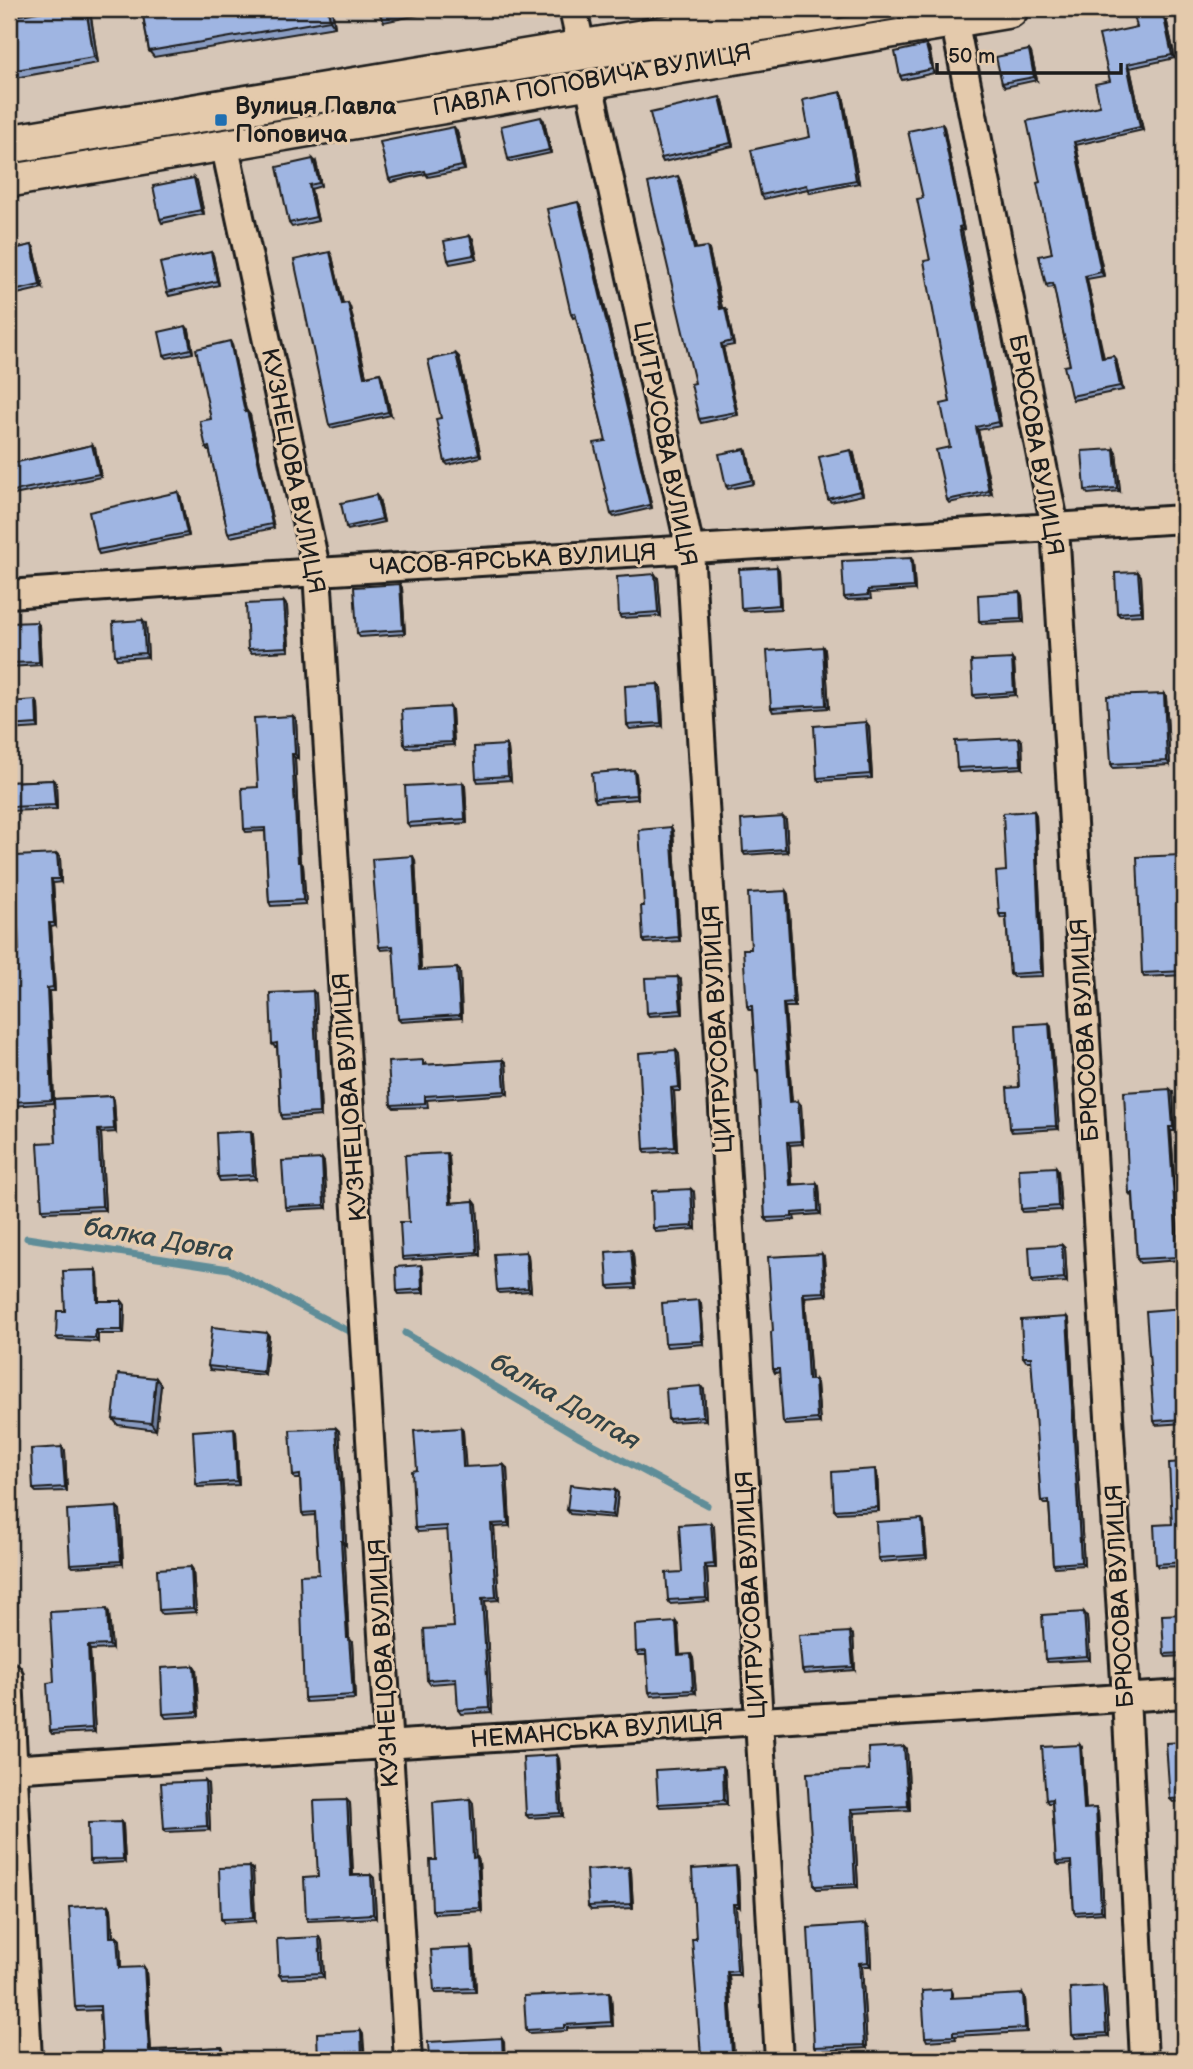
<svg xmlns="http://www.w3.org/2000/svg" width="1193" height="2069" font-family="'Balsamiq Sans',sans-serif">
<style>
.lines{fill:none;stroke-linecap:round;stroke-linejoin:round}
.stream{stroke:#5f8d98;stroke-width:7}
.street-casing{stroke:#1c1c1c;stroke-width:32}
.secondary-casing{stroke:#1c1c1c;stroke-width:42}
.path{stroke:#1c1c1c;stroke-width:4.5;stroke-dasharray:7 5;stroke-linecap:butt}
.street{stroke:#e4caac;stroke-width:26}
.secondary{stroke:#e4caac;stroke-width:37}
.tram{stroke:#1c1c1c;stroke-width:2}
.wall{fill:#899cc2;stroke:#1c1c1c;stroke-width:2}
.shaded-wall{fill:#6f7f9e;stroke:#1c1c1c;stroke-width:2}
.building{fill:#9fb5e2;stroke:#1c1c1c;stroke-width:2}
.poi-dot{fill:#1f6fb2;stroke:#e4caac;stroke-width:2.5}
.labels{text-anchor:middle;dominant-baseline:central;stroke-width:6;stroke-linejoin:round;paint-order:stroke}
.street-label{font-size:24px;fill:#1c1c1c;stroke:#e4caac}
.poi-label{font-size:24px;font-weight:bold;fill:#1c1c1c;stroke:#e4caac;text-anchor:start}
.water-label{font-size:26px;font-style:italic;fill:#324245;stroke:#e4caac}
</style>
<rect width="100%" height="100%" fill="#d6c6b7"/>
<filter id="ink" filterUnits="userSpaceOnUse"><feTurbulence type="fractalNoise" baseFrequency=".0143" numOctaves="2"/><feDisplacementMap in="SourceGraphic" scale="14" xChannelSelector="R" yChannelSelector="G"/><feConvolveMatrix kernelMatrix="1 2 1 2 8 2 1 2 1" color-interpolation-filters="sRGB"/></filter>
<g filter="url(#ink)">
<g class="lines">
<!-- stream -->
<path class="stream" d="M27,1238L229,1269L354,1334
M405,1333L580,1437L707,1505"/>
<!-- street casing -->
<g class="street-casing">
<path id="street" d="M573,9L690,549L779,2060
M952,9L1055,527L1126,1697L1144,2060
M224,143L317,572L408,2060
M9,594L317,572L1184,519
M9,1676L28,2060
M9,1769L1184,1694"/>
</g>
<!-- secondary casing -->
<g class="secondary-casing">
<path id="secondary" d="M9,144L822,9
M9,178L1009,9"/>
</g>
<!-- path -->
<path class="path" d="M1168,2058L1184,2057"/>
<!-- street -->
<use href="#street" class="street"/>
<!-- secondary -->
<use href="#secondary" class="secondary"/>
<!-- tram -->
<path class="tram" d="M9,164L959,9"/>
</g>
<!-- wall -->
<path class="wall" d="M56,9H88L90,11L98,63L9,79V17Z
M142,9H332L335,27L154,57L149,51Z
M378,9H449L384,22L380,15Z
M611,9H649L614,16Z
M1143,9H1164L1175,58L1130,68L1143,130L1076,145L1104,276L1087,279L1104,358L1114,356L1116,359L1123,390L1073,400L1071,396L1070,365L1054,287L1048,288L1046,285L1052,253L1040,182L1100,106L1137,27Z
M926,45L929,48L934,73L902,80L900,76Z
M1029,50L1031,53L1037,80L1005,87L1002,83Z
M841,92L843,95L859,183L810,193L808,189L764,199L761,195L810,137Z
M723,101L733,146L663,162L661,158Z
M544,121L551,153L510,162L508,159Z
M942,124L944,127L964,230H962L1001,426L978,430L992,494L949,503L947,500L950,447V402L930,260L923,198Z
M457,131L465,170L428,177L426,174L391,182L389,179Z
M316,162L321,186L311,189L318,221L292,227L289,223Z
M680,180L696,249L709,250L722,308H725L727,311L734,345L723,347L738,415L701,423L699,419L695,383Z
M197,181L204,214L162,223L160,219Z
M581,206L652,508L614,517L611,514L606,441L576,317L573,318L571,314Z
M473,239L477,259L450,264L448,260Z
M32,245L34,248L43,288L9,296V250Z
M211,252L213,255L219,285L169,296L167,292Z
M332,256L343,304L348,303L350,307L366,376L380,373L382,377L391,415L331,428L329,425Z
M189,330L193,353L167,358L164,355Z
M232,345L246,411L250,415L274,528L230,537L228,533L210,451H208L206,448L211,419Z
M456,354L459,357L481,457L448,465L445,462L441,418Z
M92,445L95,448L101,477L9,496V464Z
M1114,449L1116,452L1120,491L1088,494L1085,490Z
M747,452L754,484L728,489L726,486Z
M854,454L863,495L831,502L828,499Z
M180,495L189,536L99,554L97,550Z
M376,495L379,499L384,522L348,530L346,527Z
M913,561L915,590L870,593L871,599L846,600L844,597Z
M777,567L779,570L781,609L744,611L741,608Z
M1138,572L1141,576L1143,615L1120,616L1117,613Z
M658,578L661,616L621,618L619,615Z
M400,584L402,588L405,634L360,637L357,633Z
M1020,592L1022,596L1024,622L982,624L979,621Z
M284,602L287,606L289,651L251,653L248,649Z
M9,623L39,625L41,665L9,667Z
M146,624L148,657L117,659L115,655Z
M825,650L829,708L773,712L771,708Z
M1014,662L1016,695L976,698L973,695Z
M658,684L661,687L663,726L630,729L627,725Z
M1166,697L1170,765L1113,768L1111,764Z
M9,702L38,704L39,728L9,730Z
M452,710L454,745L407,748L404,744Z
M293,716L296,719L298,758H295L300,862L303,865L306,904L271,906L269,902L265,831L246,832L244,829L258,787Z
M866,722L869,726L872,778L819,781L817,778Z
M1022,741L1023,768L959,772L957,768Z
M508,748L511,780L478,782L476,778Z
M636,774L638,799L596,802L594,798Z
M53,780L56,783L57,809L9,811V782Z
M465,786L467,823L410,827L407,823Z
M1034,811L1036,815L1043,976L1013,977L1010,974L1006,917L1001,918L999,914L1006,871Z
M786,820L788,852L745,855L743,852Z
M671,827L673,831L680,941L645,943L643,940L644,906Z
M57,854L60,857L61,882L53,883L56,926L51,927L55,991H49L54,1099L112,1096L114,1100L116,1132L101,1133L105,1210L44,1212L42,1209L56,1142L54,1103L11,1106L9,1102L19,950Z
M1183,859L1184,889V975L1144,977L1142,973Z
M415,860L421,970L460,971L462,1018L401,1022L398,1019L394,949L381,950L379,947Z
M786,891L788,894L795,1007H785L792,1102L801,1105L803,1144L790,1145L792,1184L819,1186L821,1214L794,1216L795,1220L768,1222L765,1218L759,1074L756,1070L752,1010H749L747,1006L751,949Z
M681,980L683,1014L649,1016L647,1013Z
M316,994L321,1116L283,1119L281,1115L277,1047H275L272,1044Z
M1049,1023L1051,1027L1059,1129L1012,1132L1010,1128L1019,1087Z
M676,1050L679,1054L681,1091H674L677,1151L646,1153L644,1149Z
M503,1060L506,1063L508,1094L427,1100L428,1107L394,1108L391,1105L425,1064V1065Z
M1170,1089L1173,1092L1175,1131H1171L1180,1260L1140,1263L1137,1259L1133,1197H1132L1129,1193Z
M253,1135L256,1179L220,1181L218,1177Z
M449,1157L452,1203L474,1201L477,1205L480,1255L404,1260L402,1257L409,1222Z
M322,1159L324,1162L327,1208L287,1210L285,1207Z
M1056,1167L1058,1170L1061,1210L1023,1212L1021,1209Z
M694,1192L696,1229L656,1232L653,1228Z
M1065,1248L1067,1282L1033,1284L1031,1281Z
M631,1250L633,1254L636,1288L611,1289L608,1286Z
M526,1252L528,1255L531,1291L499,1293L497,1290Z
M824,1257L827,1295L805,1297L811,1380L817,1383L820,1423L785,1425L783,1422L780,1372L775,1373L773,1369V1331Z
M423,1269L424,1293L399,1294L397,1291Z
M96,1270L98,1273L99,1301H122L125,1305L124,1334H98V1342L59,1340L56,1337L65,1311Z
M701,1304L704,1344L667,1347L665,1343Z
M1184,1308V1423L1156,1425L1154,1421Z
M1067,1317L1069,1320L1084,1565L1055,1567L1053,1564L1049,1504H1044L1041,1501L1032,1361H1026L1023,1357Z
M267,1333L269,1336L265,1375L210,1370L208,1366Z
M156,1378L161,1385L156,1430L118,1425L113,1419Z
M704,1390L706,1420L670,1422L668,1419Z
M336,1428L339,1431L345,1514L346,1545H344L349,1638L352,1642L355,1699L306,1702L304,1698L319,1574L315,1515L304,1516L302,1513L300,1479H295L293,1476Z
M461,1428L463,1431L465,1467L507,1468L510,1526L494,1527L499,1600L485,1601L492,1712L461,1714L458,1710L457,1682L430,1684L427,1680L454,1627L448,1530L418,1532L415,1528L417,1470Z
M236,1432L239,1485L198,1487L196,1484Z
M65,1451L67,1491L36,1492L33,1489Z
M1184,1462V1566L1158,1567L1156,1564L1172,1524Z
M877,1473L879,1511L837,1513L834,1510Z
M615,1490L618,1493L615,1518L570,1514L567,1510Z
M117,1507L120,1510L123,1564L73,1567L70,1564Z
M924,1522L927,1558L881,1562L878,1558Z
M714,1527L716,1568H707L709,1601L670,1604L668,1600L682,1572Z
M191,1567L193,1570L196,1612L162,1614L159,1610Z
M109,1613L112,1649L90,1650L95,1732L52,1734L50,1731L54,1682Z
M1184,1614V1656L1166,1657L1164,1654Z
M1087,1616L1090,1660L1047,1662L1045,1659Z
M678,1625L680,1655L693,1658L696,1693L651,1696L649,1692L646,1655H639L636,1652Z
M853,1635L855,1670L804,1674L802,1670Z
M194,1666L196,1669L199,1716L166,1718L163,1714Z
M1184,1742V1801L1173,1802L1170,1799Z
M1082,1748L1086,1809L1096,1808L1098,1812L1104,1913L1076,1915L1074,1912L1071,1864L1059,1865L1056,1862L1052,1803H1048L1046,1800Z
M907,1749L910,1810L854,1813L858,1887L817,1889L814,1886L869,1770Z
M557,1755L559,1759L563,1816L529,1818L526,1815Z
M725,1770L727,1804L660,1807L658,1804Z
M205,1781L208,1784L210,1830L166,1832L164,1829Z
M470,1799L473,1803L475,1857H477L479,1861L482,1911L435,1914L432,1910L436,1860Z
M350,1803L353,1875H371L374,1878L376,1918L308,1921L306,1918L318,1877Z
M123,1825L125,1862L92,1864L89,1860Z
M629,1867L631,1871L633,1908L591,1910L588,1906Z
M253,1870L255,1921L224,1923L221,1919Z
M738,1870L740,1907H736L740,1975H729L734,2057L703,2059L701,2055L696,1939Z
M109,1905L111,1909L113,1937H117L120,1940L121,1968L146,1970L151,2050L222,2047L224,2051L225,2060H103L100,2010L77,2011L75,2007Z
M866,1924L869,1928L871,1966H862L867,2048L816,2051L814,2047Z
M322,1941L324,1977L282,1979L279,1975Z
M472,1948L474,1951L476,1992L436,1993L434,1990Z
M951,1989L953,1993V1998L1025,1997L1027,2032L955,2036L956,2039L927,2041L925,2037Z
M1106,1990L1109,2036L1075,2038L1072,2035Z
M609,1992L611,1996L613,2026L567,2028V2031L529,2033L526,2030Z"/>
<!-- shaded-wall -->
<path class="shaded-wall" d="M86,9H88L90,11L98,63L94,57Z
M328,9H332L335,27L330,20Z
M1162,9H1164L1175,58L1172,55Z
M926,45L929,48L934,73L932,69Z
M1029,50L1031,53L1037,80L1034,77Z
M1127,64L1130,68L1143,130L1140,127Z
M841,92L843,95L859,183L856,180Z
M720,97L723,101L733,146L731,143Z
M541,117L544,121L551,153L549,150Z
M942,124L944,127L964,230L962,226Z
M454,127L457,131L465,170L462,166Z
M1074,142L1076,145L1104,276L1101,272Z
M313,159L316,162L321,186L319,183Z
M678,176L680,180L697,253L694,249Z
M194,178L197,181L204,214L201,210Z
M309,185L311,189L318,221L316,217Z
M578,202L581,206L652,508L650,505Z
M959,227L962,230L1001,426L998,422Z
M470,236L473,239L477,259L474,255Z
M32,245L34,248L43,288L40,285Z
M707,247L709,250L723,312L720,309Z
M211,252L213,255L219,285L217,281Z
M330,252L332,256L344,308L342,304Z
M1085,276L1087,279L1104,362L1102,358Z
M348,303L350,307L367,380L364,377Z
M725,308L727,311L734,345L732,341Z
M186,326L189,330L193,353L191,349Z
M230,341L232,345L247,415L245,412Z
M721,344L723,347L738,415L736,412Z
M456,354L459,357L481,457L479,454Z
M1114,356L1116,359L1123,390L1120,386Z
M380,373L382,377L391,415L388,412Z
M247,411L250,415L274,528L272,524Z
M976,427L978,430L992,494L989,491Z
M92,445L95,448L101,477L99,474Z
M745,449L747,452L754,484L752,480Z
M1114,449L1116,452L1120,491L1117,488Z
M851,450L854,454L863,495L860,491Z
M178,492L180,495L189,536L187,533Z
M376,495L379,499L384,522L382,519Z
M9,536L13,556L11,553L9,544Z
M911,558L913,561L915,590L913,587Z
M777,567L779,570L781,609L779,605Z
M1138,572L1141,576L1143,615L1141,611Z
M655,574L658,578L661,616L658,612Z
M400,584L402,588L405,634L403,630Z
M1020,592L1022,596L1024,622L1021,619Z
M284,602L287,606L289,651L287,647Z
M143,620L146,624L148,657L145,653Z
M37,622L39,625L41,665L39,662Z
M823,647L825,650L829,708L826,705Z
M1012,659L1014,662L1016,695L1014,692Z
M658,684L661,687L663,726L661,723Z
M1164,694L1166,697L1170,765L1167,761Z
M36,700L38,704L39,728L37,724Z
M450,707L452,710L454,745L452,742Z
M293,716L296,719L298,758L295,754Z
M866,722L869,726L872,778L870,774Z
M1019,738L1022,741L1023,768L1021,765Z
M506,745L508,748L511,780L508,776Z
M292,754L295,758L300,865L298,862Z
M634,770L636,774L638,799L636,795Z
M53,780L56,783L57,809L55,805Z
M463,783L465,786L467,823L465,819Z
M1034,811L1036,815L1043,976L1041,972Z
M783,817L786,820L788,852L785,849Z
M671,827L673,831L680,941L678,937Z
M57,854L60,857L61,882L59,879Z
M1180,855L1183,859L1184,941Z
M413,856L415,860L421,974L419,970Z
M301,862L303,865L306,904L303,900Z
M51,879L53,883L56,926L54,923Z
M786,891L788,894L795,1007L793,1003Z
M49,923L51,927L55,991L53,987Z
M457,968L460,971L462,1018L460,1015Z
M678,977L681,980L683,1014L681,1010Z
M47,988L49,991L54,1103L52,1100Z
M313,991L316,994L321,1116L319,1113Z
M783,1004L785,1007L792,1105L790,1102Z
M1049,1023L1051,1027L1059,1129L1056,1126Z
M676,1050L679,1054L681,1091L679,1087Z
M503,1060L506,1063L508,1094L505,1091Z
M671,1088L674,1091L677,1151L675,1147Z
M1170,1089L1173,1092L1175,1131L1173,1127Z
M112,1096L114,1100L116,1132L114,1129Z
M798,1101L801,1105L803,1144L801,1141Z
M1169,1127L1171,1131L1180,1260L1178,1257Z
M98,1130L101,1133L105,1210L102,1206Z
M251,1131L253,1135L256,1179L253,1175Z
M787,1142L790,1145L792,1188L790,1185Z
M447,1153L449,1157L452,1206L450,1203Z
M322,1159L324,1162L327,1208L324,1205Z
M1056,1167L1058,1170L1061,1210L1058,1206Z
M817,1183L819,1186L821,1214L818,1211Z
M691,1189L694,1192L696,1229L693,1226Z
M474,1201L477,1205L480,1255L477,1252Z
M1062,1245L1065,1248L1067,1282L1064,1278Z
M631,1250L633,1254L636,1288L634,1284Z
M526,1252L528,1255L531,1291L528,1288Z
M822,1254L824,1257L827,1295L824,1292Z
M421,1265L423,1269L424,1293L422,1289Z
M96,1270L98,1273L99,1304L97,1301Z
M803,1293L805,1297L811,1384L808,1380Z
M699,1300L701,1304L704,1344L702,1341Z
M122,1301L125,1305L124,1334L122,1330Z
M1067,1317L1069,1320L1084,1565L1081,1562Z
M96,1330L98,1334V1342L95,1338Z
M267,1333L269,1336L265,1375L263,1372Z
M156,1378L161,1385L156,1430L151,1423Z
M815,1380L817,1383L820,1423L817,1419Z
M701,1386L704,1390L706,1420L703,1416Z
M234,1428L236,1432L239,1485L237,1481Z
M336,1428L339,1431L346,1545L343,1541Z
M461,1428L463,1431L466,1471L463,1467Z
M62,1447L65,1451L67,1491L65,1487Z
M504,1465L507,1468L510,1526L508,1523Z
M875,1469L877,1473L879,1511L877,1507Z
M615,1490L618,1493L615,1518L612,1515Z
M117,1507L120,1510L123,1564L121,1561Z
M922,1519L924,1522L927,1558L925,1555Z
M711,1523L714,1527L716,1568L714,1564Z
M491,1524L494,1527L499,1600L496,1597Z
M341,1541L344,1545L349,1642L347,1638Z
M704,1565L707,1568L709,1601L706,1598Z
M191,1567L193,1570L196,1612L193,1608Z
M482,1598L485,1601L492,1712L489,1708Z
M107,1609L109,1613L112,1649L109,1645Z
M1084,1612L1087,1616L1090,1660L1087,1656Z
M676,1622L678,1625L680,1658L678,1655Z
M850,1632L853,1635L855,1670L853,1667Z
M349,1638L352,1642L355,1699L353,1695Z
M88,1646L90,1650L95,1732L92,1728Z
M691,1654L693,1658L696,1693L693,1690Z
M194,1666L196,1669L199,1716L197,1712Z
M1080,1745L1082,1748L1086,1812L1084,1809Z
M904,1746L907,1749L910,1810L908,1806Z
M557,1755L559,1759L563,1816L560,1813Z
M723,1766L725,1770L727,1804L724,1800Z
M205,1781L208,1784L210,1830L207,1826Z
M470,1799L473,1803L476,1861L473,1858Z
M347,1800L350,1803L353,1879L351,1876Z
M1096,1808L1098,1812L1104,1913L1101,1910Z
M851,1809L854,1813L858,1887L855,1884Z
M121,1822L123,1825L125,1862L123,1859Z
M477,1857L479,1861L482,1911L480,1908Z
M736,1866L738,1870L740,1907L738,1904Z
M250,1867L253,1870L255,1921L253,1918Z
M629,1867L631,1871L633,1908L631,1904Z
M371,1875L374,1878L376,1918L373,1914Z
M733,1904L736,1907L740,1975L737,1971Z
M109,1905L111,1909L113,1941L110,1937Z
M866,1924L869,1928L871,1966L868,1962Z
M117,1937L120,1940L121,1971L119,1968Z
M319,1937L322,1941L324,1977L321,1973Z
M472,1948L474,1951L476,1992L474,1988Z
M859,1963L862,1966L867,2048L864,2045Z
M144,1967L146,1970L151,2054L149,2051Z
M727,1972L729,1975L734,2057L732,2054Z
M1103,1986L1106,1990L1109,2036L1106,2033Z
M609,1992L611,1996L613,2026L611,2022Z
M1023,1994L1025,1997L1027,2032L1025,2028Z
M361,2031L363,2034L365,2060H362Z
M502,2038L504,2041L505,2060H503Z
M222,2047L224,2051L225,2060H222Z"/>
<!-- building -->
<path class="building" d="M56,9H86L94,57L9,71V17Z
M142,9H328L330,20L149,51Z
M378,9H410L380,15Z
M611,9H631L612,13Z
M1143,9H1162L1172,55L1127,64L1140,127L1074,142L1101,272L1085,276L1102,358L1114,356L1120,386L1071,396L1064,366L1070,365L1053,283L1046,285L1039,256L1052,253L1037,183L1040,182L1027,121L1100,106L1095,84L1110,81L1099,35L1137,27L1133,11Z
M926,45L932,69L900,76L895,52Z
M1029,50L1034,77L1002,83L996,57Z
M841,92L856,180L808,189L807,185L761,195L751,150L810,137L803,100Z
M720,97L731,143L661,158L650,113Z
M541,117L549,150L508,159L501,126Z
M942,124L962,226L959,227L998,422L976,427L989,491L947,500L936,450L950,447L941,404L950,402L924,261L930,260L917,199L923,198L908,131Z
M454,127L462,166L426,174L425,171L389,179L380,142Z
M313,159L319,183L309,185L316,217L289,223L277,167Z
M678,176L694,249L707,247L720,309L725,308L732,341L721,344L736,412L699,419L691,384L695,383L648,183Z
M194,178L201,210L160,219L153,186Z
M578,202L650,505L611,514L594,443L606,441L575,313L571,314L547,209Z
M470,236L474,255L448,260L444,241Z
M32,245L40,285L9,292V250Z
M211,252L217,281L167,292L160,263Z
M330,252L342,304L348,303L364,377L380,373L388,412L329,425L294,260Z
M186,326L191,349L164,355L159,332Z
M230,341L245,412L247,411L272,524L228,533L209,447L206,448L200,421L211,419L196,349Z
M456,354L479,454L445,462L436,419L441,418L428,360Z
M1181,422H1184V443Z
M92,445L99,474L9,492V464Z
M745,449L752,480L726,486L719,454Z
M1114,449L1117,488L1085,490L1082,451Z
M851,450L860,491L828,499L819,457Z
M178,492L187,533L97,550L89,512Z
M376,495L382,519L346,527L341,503Z
M911,558L913,587L868,590V595L844,597L842,561Z
M777,567L779,605L741,608L739,569Z
M1138,572L1141,611L1117,613L1115,573Z
M655,574L658,612L619,615L617,577Z
M400,584L403,630L357,633L354,587Z
M1020,592L1021,619L979,621L978,595Z
M284,602L287,647L248,649L246,604Z
M143,620L145,653L115,655L113,622Z
M37,622L39,662L9,663V623Z
M823,647L826,705L771,708L767,651Z
M1012,659L1014,692L973,695L971,661Z
M658,684L661,723L627,725L625,686Z
M1164,694L1167,761L1111,764L1107,696Z
M36,700L37,724L9,726V702Z
M450,707L452,742L404,744L402,710Z
M293,716L295,754H292L298,862H301L303,900L269,902L265,828L244,829L242,788L258,787L254,718Z
M866,722L870,774L817,778L814,726Z
M1019,738L1021,765L957,768L955,741Z
M506,745L508,776L476,778L474,747Z
M634,770L636,795L594,798L592,773Z
M53,780L55,805L9,807V782Z
M463,783L465,819L407,823L405,786Z
M1034,811L1041,972L1010,974L1006,914H999L996,872L1006,871L1003,813Z
M783,817L785,849L743,852L741,820Z
M671,827L678,937L643,940L641,906H644L639,830Z
M57,854L59,879H51L54,923H49L53,987L47,988L52,1100L9,1102V950H19L15,856Z
M1180,855L1184,941V971L1142,973L1137,857Z
M413,856L419,970L457,968L460,1015L398,1019L393,946L379,947L372,859Z
M786,891L793,1003L783,1004L790,1102L798,1101L801,1141L787,1142L790,1185L817,1183L818,1211L792,1213V1217L765,1218L758,1070H756L752,1006H747L743,949H751L748,893Z
M678,977L681,1010L647,1013L645,978Z
M313,991L319,1113L281,1115L277,1043L272,1044L270,993Z
M1049,1023L1056,1126L1010,1128L1007,1088L1019,1087L1016,1025Z
M676,1050L679,1087L671,1088L675,1147L644,1149L639,1053Z
M423,1060V1065L503,1060L505,1091L425,1096V1103L391,1105L388,1062Z
M1170,1089L1173,1127H1169L1178,1257L1137,1259L1133,1193H1129L1124,1092Z
M112,1096L114,1129L98,1130L102,1206L42,1209L38,1143L56,1142L54,1099Z
M251,1131L253,1175L218,1177L216,1133Z
M447,1153L450,1203L474,1201L477,1252L402,1257L400,1222H409L405,1155Z
M322,1159L324,1205L285,1207L282,1161Z
M1056,1167L1058,1206L1021,1209L1019,1169Z
M691,1189L693,1226L653,1228L652,1191Z
M1062,1245L1064,1278L1031,1281L1029,1247Z
M631,1250L634,1284L608,1286L606,1252Z
M526,1252L528,1288L497,1290L494,1254Z
M822,1254L824,1292L803,1293L808,1380H815L817,1419L783,1422L779,1369H773L771,1332L773,1331L768,1257Z
M421,1265L422,1289L397,1291L396,1267Z
M96,1270L97,1301H122V1330H96L95,1338L56,1337L57,1311H65L63,1271Z
M699,1300L702,1341L665,1343L662,1303Z
M1184,1308V1419L1154,1421L1146,1311Z
M1067,1317L1081,1562L1053,1564L1049,1500L1041,1501L1031,1357H1023L1021,1320Z
M212,1327L267,1333L263,1372L208,1366Z
M118,1374L156,1378L151,1423L113,1419Z
M701,1386L703,1416L668,1419L666,1389Z
M234,1428L237,1481L196,1484L193,1431Z
M336,1428L342,1510L343,1541H341L347,1638H349L353,1695L304,1698L300,1575L319,1574L315,1512L302,1513L300,1475L293,1476L290,1430Z
M461,1428L463,1467L504,1465L508,1523L491,1524L496,1597L482,1598L489,1708L458,1710L456,1678L427,1680L424,1629L454,1627L447,1526L415,1528L412,1471L417,1470L414,1431Z
M62,1447L65,1487L33,1489L31,1449Z
M1184,1462V1562L1156,1564L1154,1525L1172,1524L1169,1463Z
M875,1469L877,1507L834,1510L832,1472Z
M570,1485L615,1490L612,1515L567,1510Z
M117,1507L121,1561L70,1564L67,1510Z
M922,1519L925,1555L878,1558L876,1522Z
M711,1523L714,1564L704,1565L706,1598L668,1600L666,1573L682,1572L679,1525Z
M191,1567L193,1608L159,1610L157,1569Z
M107,1609L109,1645L88,1646L92,1728L50,1731L47,1683L54,1682L50,1612Z
M1084,1612L1087,1656L1045,1659L1042,1615Z
M1184,1614V1653L1164,1654L1162,1615Z
M676,1622L678,1655L691,1654L693,1690L649,1692L646,1651L636,1652L635,1625Z
M850,1632L853,1667L802,1670L799,1635Z
M194,1666L197,1712L163,1714L161,1668Z
M1184,1742V1798L1170,1799L1166,1743Z
M1080,1745L1084,1809L1096,1808L1101,1910L1074,1912L1071,1861L1056,1862L1052,1799L1046,1800L1042,1747Z
M904,1746L908,1806L851,1809L855,1884L814,1886L807,1773L869,1770L868,1748Z
M557,1755L560,1813L526,1815L523,1757Z
M723,1766L724,1800L658,1804L656,1770Z
M205,1781L207,1826L164,1829L161,1783Z
M470,1799L473,1858L477,1857L480,1908L432,1910L430,1860H436L433,1802Z
M347,1800L351,1876L371,1875L373,1914L306,1918L304,1878L318,1877L314,1801Z
M121,1822L123,1859L89,1860L88,1823Z
M736,1866L738,1904H733L737,1971L727,1972L732,2054L701,2055L692,1939H696L692,1869Z
M250,1867L253,1918L221,1919L219,1868Z
M629,1867L631,1904L588,1906L586,1870Z
M109,1905L110,1937H117L119,1968L144,1967L149,2051L222,2047V2060H103L100,2006L75,2007L69,1907Z
M866,1924L868,1962L859,1963L864,2045L814,2047L808,1928Z
M319,1937L321,1973L279,1975L277,1939Z
M472,1948L474,1988L434,1990L431,1950Z
M1103,1986L1106,2033L1072,2035L1070,1988Z
M951,1989V1998L1023,1994L1025,2028L953,2032V2036L925,2037L922,1991Z
M609,1992L611,2022L564,2025V2028L526,2030L524,1996Z
M361,2031L362,2060H318L317,2033Z
M502,2038L503,2060H429L428,2042Z"/>
</g>
<!-- markers -->
<rect class="poi-dot" x="214" y="113" width="14" height="14" rx="3.5"/>
<g class="labels">
<!-- street labels -->
<g class="street-label">
<text transform="translate(592 80) rotate(-10)">ПАВЛА ПОПОВИЧА ВУЛИЦЯ</text>
<text transform="translate(665 444) rotate(79)">ЦИТРУСОВА ВУЛИЦЯ</text>
<text transform="translate(1036 445) rotate(80)">БРЮСОВА ВУЛИЦЯ</text>
<text transform="translate(293 471) rotate(79)">КУЗНЕЦОВА ВУЛИЦЯ</text>
<text transform="translate(513 560) rotate(-3)">ЧАСОВ-ЯРСЬКА ВУЛИЦЯ</text>
<text transform="translate(718 1029) rotate(-93)">ЦИТРУСОВА ВУЛИЦЯ</text>
<text transform="translate(1085 1030) rotate(-93)">БРЮСОВА ВУЛИЦЯ</text>
<text transform="translate(350 1097) rotate(-94)">КУЗНЕЦОВА ВУЛИЦЯ</text>
<text transform="translate(751 1595) rotate(-93)">ЦИТРУСОВА ВУЛИЦЯ</text>
<text transform="translate(1120 1596) rotate(-93)">БРЮСОВА ВУЛИЦЯ</text>
<text transform="translate(384 1663) rotate(-93)">КУЗНЕЦОВА ВУЛИЦЯ</text>
<text transform="translate(597 1731) rotate(-4)">НЕМАНСЬКА ВУЛИЦЯ</text>
</g>
<!-- poi labels -->
<g class="poi-label">
<text x="235" y="106">Вулиця Павла<tspan x="235" dy="28">Поповича</tspan></text>
</g>
<!-- water labels -->
<g class="water-label">
<text transform="translate(159 1240) rotate(10)">балка Довга</text>
<text transform="translate(565 1402) rotate(30)">балка Долгая</text>
</g>
</g>
<!-- margin -->
<rect width="1193" height="2069" fill="none" stroke="#e4caac" stroke-width="35"/>
<rect x="18" y="18" width="1158" height="2034" fill="none" stroke="#1c1c1c" stroke-width="2.5" filter="url(#ink)"/>
<!-- scale -->
<path d="M937 63v10h184v-10" fill="none" stroke="#1c1c1c" stroke-width="3.5"/>
<text x="948" y="63" font-size="21" fill="#1c1c1c" stroke="#e4caac" stroke-width="5" paint-order="stroke">50 m</text>
</svg>
